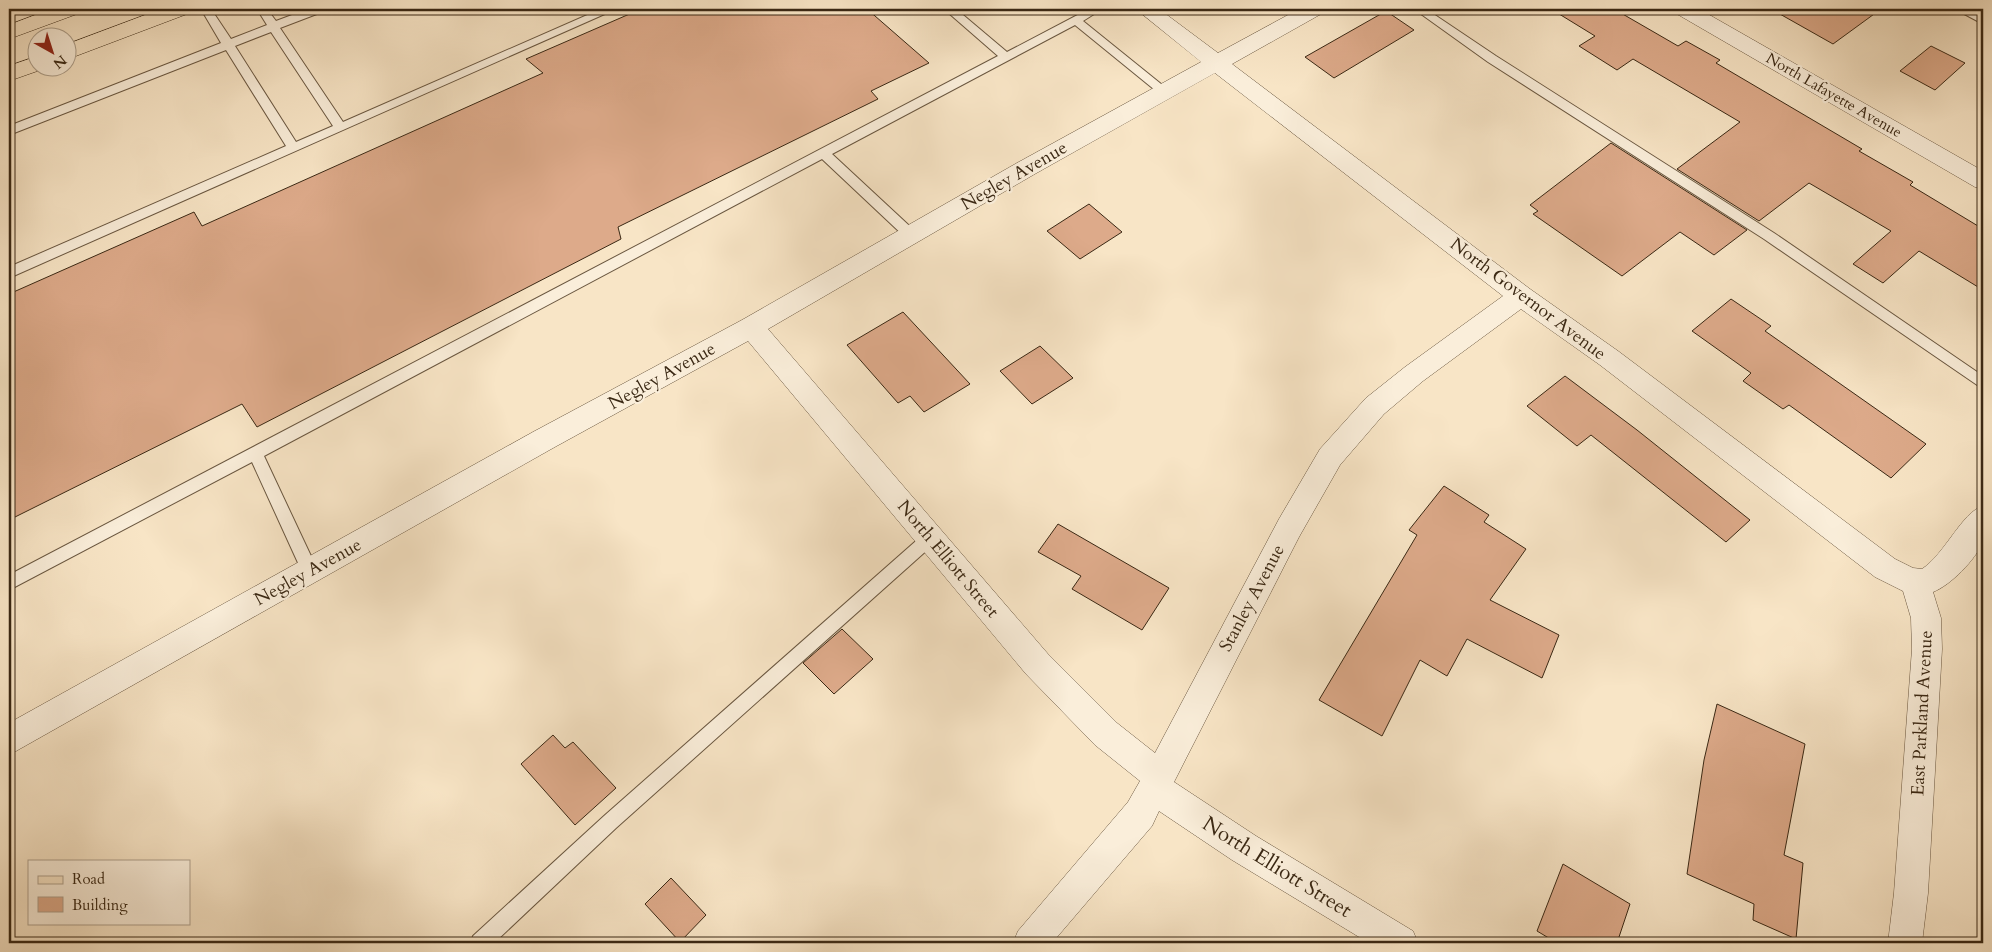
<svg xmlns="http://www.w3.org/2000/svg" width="1992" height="952" font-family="Cardo,serif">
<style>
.building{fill:#ddaa8a;stroke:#3a2814}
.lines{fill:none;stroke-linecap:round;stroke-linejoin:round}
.lane-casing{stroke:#6a5740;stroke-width:2}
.street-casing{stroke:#6a5740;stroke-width:1}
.primary-casing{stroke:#3a2814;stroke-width:1}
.lane{fill:#faeeda;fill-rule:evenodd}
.street{fill:#faeeda;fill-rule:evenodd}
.primary{fill:#f8e5c6;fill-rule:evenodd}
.labels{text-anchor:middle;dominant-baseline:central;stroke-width:4.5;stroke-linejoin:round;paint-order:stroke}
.far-street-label{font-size:15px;fill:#3a2814;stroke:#faeeda}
.street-label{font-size:18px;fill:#3a2814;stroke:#faeeda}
.near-street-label{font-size:21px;fill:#3a2814;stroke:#faeeda}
</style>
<rect width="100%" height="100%" fill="#f8e5c6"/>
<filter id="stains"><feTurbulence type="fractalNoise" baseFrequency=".004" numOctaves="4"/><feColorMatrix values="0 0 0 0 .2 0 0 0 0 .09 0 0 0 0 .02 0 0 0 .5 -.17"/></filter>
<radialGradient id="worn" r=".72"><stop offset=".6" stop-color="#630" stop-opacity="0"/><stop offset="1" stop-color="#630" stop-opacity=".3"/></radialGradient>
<!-- building -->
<path class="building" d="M641,9H867L929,63L871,91L878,99L618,227L621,239L257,427L242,404L9,520V294L194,212L202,226L543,73L526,59Z
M1551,9H1614L1678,46L1686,41L1720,60L1716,63L1862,149L1859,151L1913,182L1910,185L1983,229V290L1919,251L1883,283L1853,264L1891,231L1809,183L1759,221L1677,169L1740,122L1633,59L1617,70L1579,46L1595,36Z
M1771,9H1881L1833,44Z
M1386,11L1414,30L1334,78L1305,57Z
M1931,46L1965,63L1935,90L1900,71Z
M1611,143L1747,230L1714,255L1680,232L1622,276L1533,214L1538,211L1530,205Z
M1089,204L1122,232L1080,259L1047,231Z
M1731,299L1771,326L1765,331L1926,444L1891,478L1789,405L1783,409L1743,381L1751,373L1692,331Z
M903,312L970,384L924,412L910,396L898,403L847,345Z
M1040,346L1073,378L1032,404L1000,371Z
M1565,376L1637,430L1750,520L1726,542L1591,435L1577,446L1527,406Z
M1444,486L1489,515L1484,522L1526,549L1490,600L1559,635L1542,678L1467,639L1447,676L1420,660L1382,736L1319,700L1417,535L1409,530Z
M1058,524L1169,588L1142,630L1072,589L1081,576L1038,552Z
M842,629L873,659L834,694L803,663Z
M1717,704L1805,744L1784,855L1803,863L1796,939L1753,920L1754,904L1687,874L1704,760Z
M553,735L565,748L573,742L616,788L575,825L521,764Z
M1563,864L1630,904L1617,943H1557L1537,931Z
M671,878L706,915L680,942L645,904Z"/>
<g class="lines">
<!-- lane casing -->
<g class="lane-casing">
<path id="lane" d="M201,9H211L231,39L267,25L257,9H267L276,21L308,9H323L322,12L280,28L343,122L601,9H616L9,278V267L286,146L226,50L9,135V126L221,43ZM271,32L333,126L296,142L235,46Z
M944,9H956L1007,52L1089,9H1102L1083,21L1171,92L1165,96L1161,95L1075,25L832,154L916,232L918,235L916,238H906L822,159L264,456L318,571L316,576L310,578L304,576L252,462L9,590V575L998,56Z
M1414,9H1426L1496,56L1774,233L1983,376V389L1764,239L1488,62Z
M1955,9H1969L1983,16V24Z
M930,531L935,533L938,538L935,543L616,828L494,943H471L473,936L604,816L925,533Z"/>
</g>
<!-- street casing -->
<g class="street-casing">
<path id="street" d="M1136,9H1159L1218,53L1299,9H1324L1321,14L1232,64L1530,289L1618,351L1895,559L1913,568L1922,569C1945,554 1962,512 1983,506C1983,516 1986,533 1983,542C1975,560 1951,585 1933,592L1941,618L1942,649L1928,893L1922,943H1888L1894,893L1912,649L1911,618L1903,591L1875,577L1600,365L1521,309L1423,381L1384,414L1340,465L1299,537L1174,782L1256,836L1413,931L1418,943H1369L1232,860L1159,811L1152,826L1052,943H1013L1018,931L1128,802L1140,781L1095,745L1026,674L748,341L553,448L9,755V723L533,432L742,320L1017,163L1201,62ZM1215,73L1503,296L1405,367L1366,398L1320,449L1279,519L1155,753L1117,723L1048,654L768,329L1033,175Z
M1674,9H1699L1983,171V189L1975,187L1677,14Z"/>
</g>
<!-- primary casing -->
<g class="primary-casing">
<path id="primary" d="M51,9H80L77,14L9,39V25Z
M161,9H190L187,14L68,59V44Z
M38,56V68H46L9,81V66Z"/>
</g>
<!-- lane -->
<use href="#lane" class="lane"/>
<!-- street -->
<use href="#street" class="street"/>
<!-- primary -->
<use href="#primary" class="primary"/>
</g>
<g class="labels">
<!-- far-street labels -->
<g class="far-street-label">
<text transform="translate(1834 95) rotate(30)">North Lafayette Avenue</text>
</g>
<!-- street labels -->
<g class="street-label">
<text transform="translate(1014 176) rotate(-30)">Negley Avenue</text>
<text transform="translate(1528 299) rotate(37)">North Governor Avenue</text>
<text transform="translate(662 376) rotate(-29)">Negley Avenue</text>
<text transform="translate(948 559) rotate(50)">North Elliott Street</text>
<text transform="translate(308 572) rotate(-29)">Negley Avenue</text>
<text transform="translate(1252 598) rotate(-62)">Stanley Avenue</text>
<text transform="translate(1922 713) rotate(-87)">East Parkland Avenue</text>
</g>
<!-- near-street labels -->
<g class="near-street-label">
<text transform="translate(1277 867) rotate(32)">North Elliott Street</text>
</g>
</g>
<!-- margin -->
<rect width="1992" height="952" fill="none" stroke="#f8e5c6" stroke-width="30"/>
<rect x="10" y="10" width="1972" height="932" fill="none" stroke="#3a2814" stroke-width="2.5"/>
<rect x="15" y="15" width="1962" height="922" fill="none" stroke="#3a2814"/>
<!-- legend -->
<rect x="28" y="860" width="162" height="65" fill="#faeeda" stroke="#ad9f8b"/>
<rect x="38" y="876" width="25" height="8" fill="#f8e5c6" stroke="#ad9f8b"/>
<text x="72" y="884" font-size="15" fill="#3a2814">Road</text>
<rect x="38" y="897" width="25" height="15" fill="#ddaa8a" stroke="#ad9f8b"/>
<text x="72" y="910" font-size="15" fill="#3a2814">Building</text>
<!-- north arrow -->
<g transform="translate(52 52) rotate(141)"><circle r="24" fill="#faeeda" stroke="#ad9f8b"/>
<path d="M0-4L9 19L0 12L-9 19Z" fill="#8f2418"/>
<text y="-8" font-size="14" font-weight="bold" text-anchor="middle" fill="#3a2814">N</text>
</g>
<rect width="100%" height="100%" filter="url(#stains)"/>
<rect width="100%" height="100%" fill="url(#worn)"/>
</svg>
